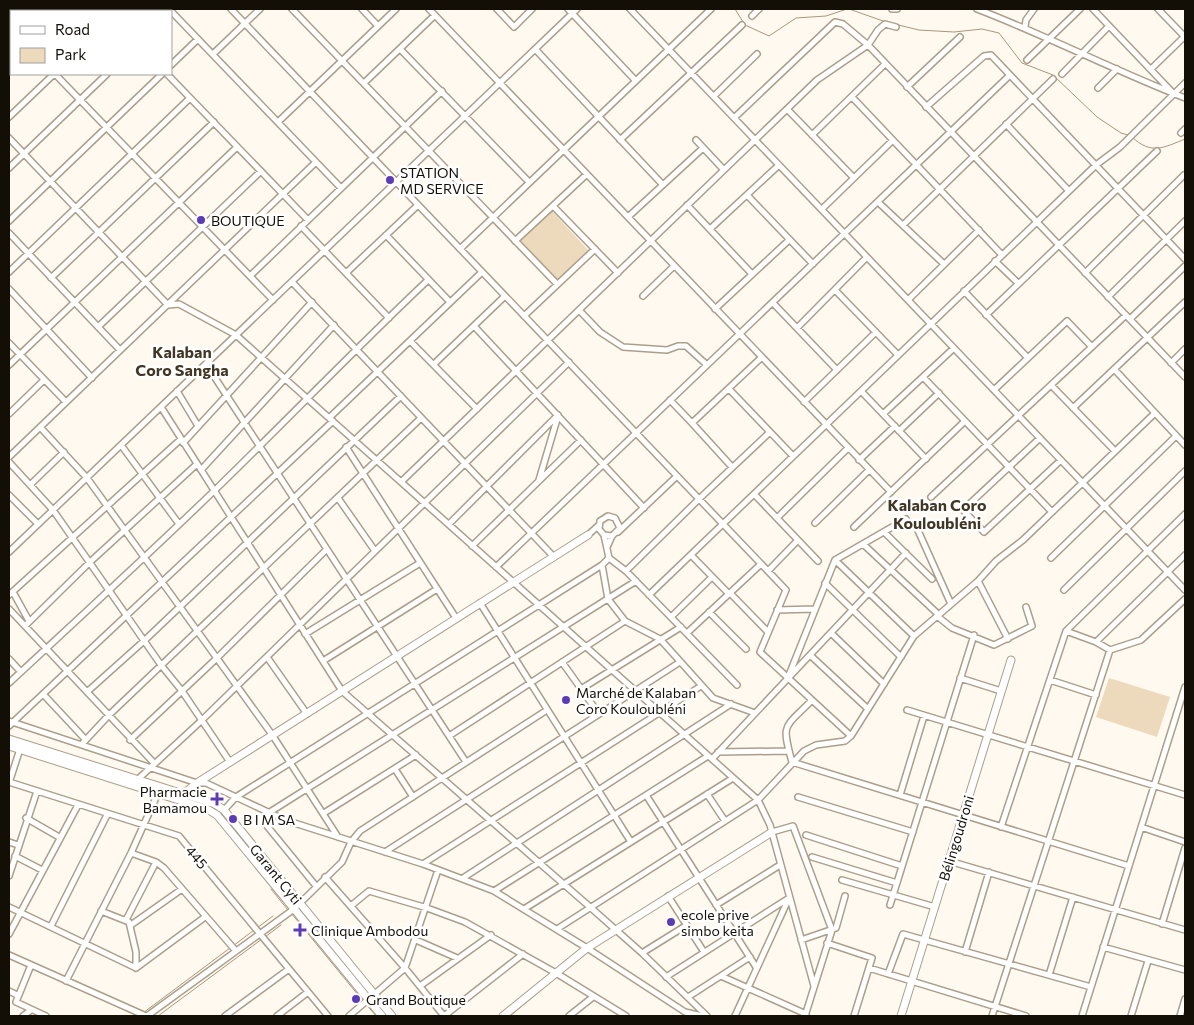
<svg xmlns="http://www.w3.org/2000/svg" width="1194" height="1025" font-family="Commissioner,sans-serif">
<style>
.green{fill:#eddabc}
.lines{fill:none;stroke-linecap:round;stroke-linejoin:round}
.stream{stroke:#ab9778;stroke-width:1}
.street-casing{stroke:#ac9f8a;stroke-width:8}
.secondary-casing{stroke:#ac9f8a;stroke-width:9}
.street{stroke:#fff;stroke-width:5}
.secondary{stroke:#fff;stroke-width:7}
.poi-dot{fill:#5c3cb5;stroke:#fff;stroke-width:2}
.labels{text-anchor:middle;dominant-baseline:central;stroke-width:5;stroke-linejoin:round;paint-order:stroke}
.poi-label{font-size:14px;fill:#130f07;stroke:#fff;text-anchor:start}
.street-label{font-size:14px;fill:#130f07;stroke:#fff}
.quarter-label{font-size:16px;font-weight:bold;fill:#423725;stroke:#fff}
</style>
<rect width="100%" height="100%" fill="#fff9f0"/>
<!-- green -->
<path class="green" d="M551,210L589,251L557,281L519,241Z
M1109,678L1170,697L1157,737L1096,717Z"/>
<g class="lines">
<!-- stream -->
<path class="stream" d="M735,9L745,25L769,36L796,18L826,16L847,9
M849,9L886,22
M890,23L919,30L954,32L982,29L999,33L1022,63L1053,75L1097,117L1121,133L1128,135
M1132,137C1151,155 1163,148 1185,139
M271,889L288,910
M291,913L363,1001
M257,928L273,916
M265,937L281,925
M233,946L254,930
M9,958L28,967
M32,968L138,1016
M366,1004L376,1016
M143,1013L230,948
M158,1016L262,939
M510,1016L546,986"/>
<!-- street casing -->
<g class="street-casing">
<path id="street" d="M105,9L107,11
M169,9L341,188
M231,9L786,590L760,652L851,736
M292,9L557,284
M362,9L378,26
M429,9L891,492
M497,9L514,27L532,9
M568,9L636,81
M630,9L1185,590
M892,9H897
M977,9C1048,36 1115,71 1185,98
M1093,9L1172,92
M1158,9L1185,37
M19,11L21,9
M66,11L69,9
M119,11L122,9
M160,11L162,9
M752,16L759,9
M9,21L11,18
M9,26L11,28
M1025,27L1026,20L1034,9
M400,49L529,182
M535,49L663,185
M213,54L260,9
M1027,60L1080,9
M171,65L198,39
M9,66L11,64
M1151,69L1185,36
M55,74L273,300
M167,74L308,220
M1062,74L1109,26
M364,83L435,15
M907,87L960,37
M1098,88L1117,69
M714,96L757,54
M852,97L1002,255
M926,107L984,56L991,55L1185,259
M787,109L854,178
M9,117L54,74
M734,118L835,22L843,24L868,45L1185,377
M278,122L396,9
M1006,124L1069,191
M1181,133L1185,129
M812,135L885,64
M9,138L168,305L179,304L236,335L758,800L770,825L814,986
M620,140L742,25
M696,140L724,170
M9,168L107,74
M747,195L813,264
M878,202L944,264
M687,205L752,274
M553,206L618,273
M822,209L893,140
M628,217L703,148
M9,221L162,74
M903,225L1053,79
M301,226L389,318
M710,229L779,165
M9,233L120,350
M386,235L450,302
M515,241L587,174
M460,249L711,9
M995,261L1018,283
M9,272L190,98
M346,273L418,205
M1085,273L1184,175
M250,276L442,91
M51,278L214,122
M292,282L553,556
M9,289L92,378
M835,290L898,355
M964,291L1028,358
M643,296L674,266
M1108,297L1185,221
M908,300L979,230
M773,303L837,370
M715,309L789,240
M579,310L600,332L623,347L667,350L678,346H686L707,365
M986,315L1157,151
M524,316L595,249
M1130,319L1185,266
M474,326L644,508
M98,327L261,171
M797,328L867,257
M410,341L477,409
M9,343L66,402
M1171,363L1185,349
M206,364L466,762
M434,364L505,296
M9,365L237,147
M1114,369L1185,445
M923,377L1052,512
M1051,385L1115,451
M729,389L793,456
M994,390L1067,321L1092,347
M177,391L198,426
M861,391L926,459
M670,400L692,423L762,357
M804,402L876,332
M161,407L342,691L590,907L642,953L707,1016
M1073,408L1185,302
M9,414L44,380
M883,414L954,348
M329,418L482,272
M692,423L732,467
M40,427L87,478L144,557L273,736L338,837
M899,431L939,393
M1040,438L963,510L984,532L1061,460
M183,443L312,302
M121,445L179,524
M346,447L456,618
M9,457L316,162
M859,460L895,426
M9,462L53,510L161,665L182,691L230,762
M201,470L334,325
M539,480L558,416
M401,482L817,80L868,45L878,30L885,24L896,27
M30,485L64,452
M754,494L818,561
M9,495L38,524
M931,497L1126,315
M338,498L375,551
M777,518L848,448
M815,523L869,470
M449,524L558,415
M916,526L951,604
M854,527L965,421
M618,532L677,476
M884,532L932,579
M588,535L599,525
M604,535L609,558L626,571L737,685
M863,544L939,615
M472,546L581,440
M607,547L612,536L620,528L615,518L608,516L600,521L599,529L604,535L612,536
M9,552L577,9
M691,555L729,594
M609,558L602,565L608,599L625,621L660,639L713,698L755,713
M1051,558L1176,436
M835,560L914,636
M496,567L1010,75
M626,571L699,499L770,432
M768,571L798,540
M978,581L1008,639
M825,583L901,657
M1064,590L1185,471
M13,592L29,621
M730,593L768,632
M9,595L181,439
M649,595L1096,165L1120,147L1185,83
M480,603L631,842
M9,609L154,763
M777,610L814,609
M709,612L746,649
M937,616L952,628L994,645L1032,626L1026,607
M671,617L712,577
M25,626L90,562L197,464
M1066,631L1096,642L1110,650L1141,640L1185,599
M687,633L761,564
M831,633L884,684
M305,634L420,563
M1096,642L1185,555
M810,655L868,709
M267,657L307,714
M9,659L21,672
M323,661L437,589
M562,662L599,714
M789,675L835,560L906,519
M960,678L1001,691
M1050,680L1096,695
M9,683C78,619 148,555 216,489C287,420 356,348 428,280
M581,689L681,627
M87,692L145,640L401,396
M43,694L85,739
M907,710L1185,795
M9,721L197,783H206L285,820L423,864L494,891L587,948L685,1012L702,1016
M9,726L333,421
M449,736L625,621
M130,740L217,658L327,549
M82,744L108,716L421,418
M718,752L789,751
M712,759L906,553
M792,762L1129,866
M792,762C781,722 784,729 812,700
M395,769L413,797
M136,781L201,721L569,362
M9,782L179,836L328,1016
M9,783L20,749
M707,794L725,821
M646,795L756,967
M900,795L924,716
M798,797L913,832
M224,810L236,797L602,565
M324,813L416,755
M26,818L59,837
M1001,827L1066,631L1185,514
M1141,827L1185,842
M772,832L793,826L832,930L805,1016
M806,835L902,866
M9,842L18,845
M385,852L680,662
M131,853L156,862L164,868L236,951
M15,856L42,870
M812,857L897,883
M949,861L1185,930
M423,864L701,686
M9,876L37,791
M325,877L405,968L444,1016
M463,878L731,704
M842,880L935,907
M316,886L267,826L270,812L636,581
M494,891L708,756
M668,896L704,952
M352,905L369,891L427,908L465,922L556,973L626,1016
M716,905L780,865
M890,905L974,635
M9,907L136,968
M524,909L733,778
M101,911L129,922L136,952V968
M126,920L156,862
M1162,924L1185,848
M131,925L182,889
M51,926L107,815
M557,929L758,800L804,751L816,745L845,741L851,736L914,636L978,581L996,561L1023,540L1155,413
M9,934L78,805
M416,940L457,958
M801,940L836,928L845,896
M827,943L872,958L854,1016
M1103,947L1185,970
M965,952L989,872
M642,953L687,925
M9,955L146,1016
M31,965L16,1002L46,1016
M136,968L205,917
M869,968L1026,1016
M888,974L903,934L1091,987
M1049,975L1073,897
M721,976L806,1014
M666,977L789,898
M66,981L131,853L158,793
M420,986L491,935
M9,991L17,995
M688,997L750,957
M23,1016L31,1010
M147,1016L294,909L342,862L351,842L360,831L547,710
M225,1016L289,969
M277,1016L308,992
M349,1016L405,968L438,870
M444,1016L523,954
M569,1016L593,997
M735,1016L789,898
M992,1016L1110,650
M1082,1016L1185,687
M1131,1016L1148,961
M1180,1016L1185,999"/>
</g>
<!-- secondary casing -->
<g class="secondary-casing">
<path id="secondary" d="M9,739L215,804L224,810L392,1016
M9,746L207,809L217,815L382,1016
M182,795L197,783L588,535
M503,1016L587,948L772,832
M901,1016L1011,660"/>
</g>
<!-- street -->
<use href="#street" class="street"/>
<!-- secondary -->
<use href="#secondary" class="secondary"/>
</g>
<!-- markers -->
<g class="poi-dot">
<circle cx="390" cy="180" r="5"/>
<circle cx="201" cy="220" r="5"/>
<circle cx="566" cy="700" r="5"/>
<path d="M214.5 791.5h5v5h5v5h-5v5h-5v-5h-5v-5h5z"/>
<circle cx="233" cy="819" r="5"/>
<circle cx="671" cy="922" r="5"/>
<path d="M297.5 922.5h5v5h5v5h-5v5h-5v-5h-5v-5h5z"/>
<circle cx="356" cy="999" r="5"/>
</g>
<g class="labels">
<!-- poi labels -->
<g class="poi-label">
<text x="400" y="172">STATION<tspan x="400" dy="16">MD SERVICE</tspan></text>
<text x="211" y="220">BOUTIQUE</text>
<text x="576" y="692">Marché de Kalaban<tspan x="576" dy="16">Coro Kouloubléni</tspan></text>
<text x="207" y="791" text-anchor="end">Pharmacie<tspan x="207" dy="16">Bamamou</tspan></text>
<text x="243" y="819">B I M SA</text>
<text x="681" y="914">ecole prive<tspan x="681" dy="16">simbo keita</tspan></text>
<text x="311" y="930">Clinique Ambodou</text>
<text x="366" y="999">Grand Boutique</text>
</g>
<!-- street labels -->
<g class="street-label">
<text transform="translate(956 838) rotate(-73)">Bélingoudroni</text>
<text transform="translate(197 857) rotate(50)">445</text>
<text transform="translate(276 874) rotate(51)">Garant Cyti</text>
</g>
<!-- quarter labels -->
<g class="quarter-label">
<text x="182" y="351">Kalaban<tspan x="182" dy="18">Coro Sangha</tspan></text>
<text x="937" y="504">Kalaban Coro<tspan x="937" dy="18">Kouloubléni</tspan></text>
</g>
</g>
<!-- border -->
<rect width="1194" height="1025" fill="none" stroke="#130f07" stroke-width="20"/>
<!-- legend -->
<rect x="10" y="10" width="162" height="65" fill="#ffffff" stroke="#a19f9c"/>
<rect x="20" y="26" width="25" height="8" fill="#ffffff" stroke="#a19f9c"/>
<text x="55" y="35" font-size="15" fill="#130f07">Road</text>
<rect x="20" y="48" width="25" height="15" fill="#eddabc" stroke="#a19f9c"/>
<text x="55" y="60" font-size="15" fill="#130f07">Park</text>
</svg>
